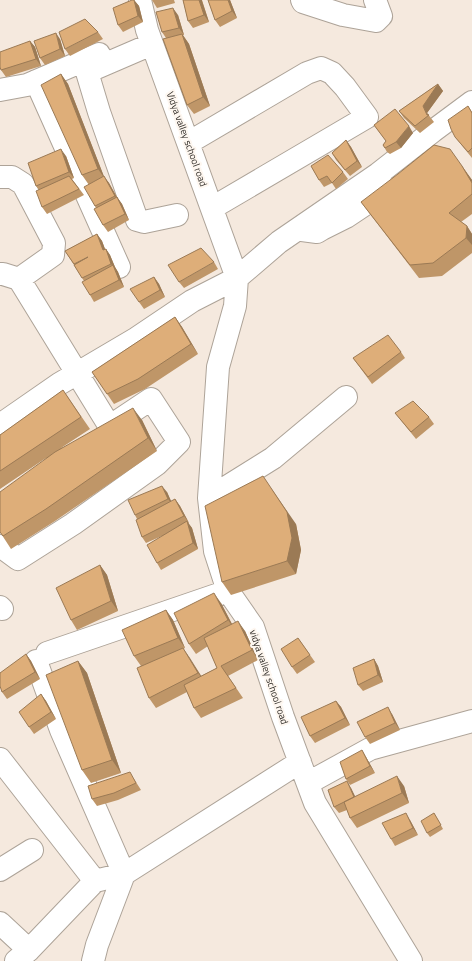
<svg xmlns="http://www.w3.org/2000/svg" width="472" height="961" font-family="'Titillium Web',sans-serif">
<style>
.lines{fill:none;stroke-linecap:round;stroke-linejoin:round}
.minor-casing{stroke:#ada398;stroke-width:24}
.minor{stroke:#fff;stroke-width:22}
.wall{fill:#bf9668}
.shaded-wall{fill:#9b7a55}
.building{fill:#deae79;stroke:#9b7a55}
.labels{text-anchor:middle;dominant-baseline:central;stroke-width:4;stroke-linejoin:round;paint-order:stroke}
.street-label{font-size:10px;fill:#322e29;stroke:#fef7f0}
</style>
<rect width="100%" height="100%" fill="#f5e9de"/>
<g class="lines">
<!-- minor casing -->
<g class="minor-casing">
<path id="minor" d="M140,0L147,30L237,278L235,306L218,367L209,498L215,551L228,591L253,627L283,717L315,803L411,961
M302,0L303,2L343,15L376,21L381,16L375,0
M152,44L87,72L99,112L137,220L144,222L177,215
M36,81L119,267
M0,90L27,85L99,54
M188,143L307,73L321,68L332,73L345,87L367,117L212,208
M0,177H12L23,184L54,243L53,255L19,279
M302,230L317,232L322,229L346,217L388,189
M0,274H3L19,279L110,427
M0,425L59,384L137,338L192,301L237,278L279,242L378,174L433,131L472,102
M209,498L273,458L346,397
M0,546L18,559L73,524L157,464L179,442L151,399L109,427
M0,607L2,609
M47,653L228,591
M36,661L61,730L124,874L97,945L93,961
M0,759L95,881
M308,783L370,749L472,721
M0,870L32,850
M0,923L29,950
M16,961L29,950L95,881L124,874L300,762"/>
</g>
<!-- minor -->
<use href="#minor" class="minor"/>
</g>
<!-- wall -->
<path class="wall" d="M132,0H134L139,6L143,22L123,32L118,25Z
M152,0H174L175,3L157,8Z
M183,0H202L209,22L193,28L188,21Z
M208,0H230L237,18L220,27L215,20Z
M178,15L184,35H183L189,44L210,106L194,114L187,105L166,38L162,32Z
M98,32L103,39L70,56L65,49Z
M60,39L65,56L45,65L40,58Z
M30,41L35,47L41,66L6,77L1,70Z
M61,74L68,84L104,177L109,183L117,197L122,204L129,220L108,232L103,225L95,206L89,185L82,175Z
M438,84L443,91L427,113L434,122L420,133L404,118L399,111Z
M468,106L472,112V158L455,137Z
M374,125L413,133L401,148L390,154L387,152L383,145L386,141Z
M346,140L351,147L362,167L350,176L336,160L332,153Z
M66,156L74,178L72,179L84,195L47,214L42,207L39,190L36,186Z
M311,166L343,172L348,179L336,189L332,183L324,187L319,180Z
M462,166L472,180V214L461,222L467,226L472,234V253L442,276L419,278L370,214L361,202Z
M97,234L102,241L105,249H106L110,255L115,267L118,272L124,287L94,302L90,295L84,281L74,265L65,251Z
M214,262L218,269L184,288L179,282Z
M154,277L159,284L165,297L144,309L139,302Z
M175,317L182,327L198,354L145,389L114,404L92,372Z
M401,352L405,358L372,384L353,358Z
M63,390L90,429L61,448L142,420L157,451L55,521L11,549L0,532L46,458L0,489V435Z
M395,413L429,417L434,424L416,439Z
M167,492L171,502L175,499L180,506L189,523H188L192,528L198,549L161,570L157,563L162,536L146,543L142,537L137,519L135,515Z
M296,524L301,550L296,574L231,595L222,582Z
M100,565L107,575L118,611L77,630L71,620Z
M221,603L232,624L245,631L258,660L228,676L243,698L201,718L194,708L187,692L156,708L149,698L141,666L134,656L166,610L173,620L185,648L183,649L201,676L217,668L208,646L196,654L189,644Z
M298,638L315,662L297,674L292,667Z
M26,654L31,661L40,679L7,699L2,692Z
M374,659L378,666L383,682L363,691L358,685Z
M78,661L87,673L121,773L91,783L82,770Z
M41,694L46,701L56,719L34,734L29,727Z
M336,701L341,707L350,725L315,743L310,736Z
M392,714L400,730L370,744L365,737Z
M362,750L366,757L375,773L350,785L346,779Z
M134,779L141,790L118,800L97,806L92,799Z
M404,786L409,803L357,828L350,818L347,810L339,813L334,807L351,788L355,797Z
M434,813L443,829L430,837L427,833Z
M410,820L418,835L395,846L391,839Z"/>
<!-- shaded-wall -->
<path class="shaded-wall" d="M134,0L139,6L143,22L138,16Z
M199,0H202V1L209,22L204,15Z
M228,0H230L237,18L232,11Z
M173,8L178,15L184,35L179,28Z
M56,33L60,39L65,56L60,49Z
M182,34L189,44L210,106L203,97Z
M30,41L35,47L41,66L36,59Z
M61,74L68,84L105,179L98,169Z
M438,84L443,91L427,113L429,115L428,116L423,106Z
M409,126L413,133L401,148L396,142Z
M346,140L351,147L362,167L357,161Z
M61,149L66,156L74,178L69,172Z
M462,166L472,180V183Z
M104,176L109,183L120,203L115,196Z
M117,197L122,204L129,220L125,214Z
M467,226L472,234V245L466,238Z
M97,234L102,241L108,257L103,250Z
M106,249L110,255L115,267L118,272L124,287L119,280L115,269L111,264Z
M154,277L159,284L165,297L160,290Z
M175,317L182,327L198,354L191,344Z
M133,408L142,420L157,451L148,438Z
M162,486L167,492L173,505L168,499Z
M271,488L296,524L301,550L296,574L287,561Z
M175,499L180,506L189,523L184,516Z
M187,521L192,528L198,549L193,543Z
M100,565L107,575L118,611L111,601Z
M214,593L221,603L235,630L228,620Z
M166,610L173,620L185,648L178,638Z
M238,621L245,631L258,660L252,650Z
M183,648L190,658L205,682L198,673Z
M26,654L31,661L40,679L35,672Z
M374,659L378,666L383,682L378,675Z
M78,661L87,673L121,773L112,760Z
M41,694L46,701L56,719L51,712Z
M336,701L341,707L350,725L345,718Z
M388,707L392,714L400,730L395,723Z
M362,750L366,757L375,773L370,766Z
M397,776L404,786L409,803L402,793Z
M347,781L351,788L359,804L354,797Z
M406,813L410,820L418,835L413,828Z"/>
<!-- building -->
<path class="building" d="M132,0H134L138,16L118,25L113,8Z
M183,0H199L204,15L188,21Z
M208,0H228L232,11L215,20Z
M173,8L179,28L162,32L156,12Z
M85,19L98,32L65,49L59,32Z
M56,33L60,49L40,58L34,41Z
M182,34L203,97L187,105L163,39Z
M30,41L36,59L1,70L0,67V52Z
M61,74L98,169L82,175L41,85Z
M438,84L423,106L427,115H429L415,126L399,111Z
M468,106L472,113V148L468,152L455,137L451,129L448,120Z
M395,109L409,126L396,142L385,148L383,145L386,141L374,125Z
M346,140L357,161L345,170L332,153Z
M434,145L450,149L462,166L472,183V194L449,213L467,226L466,238L433,263L410,265L361,202L398,174Z
M61,149L69,172L36,186L28,163Z
M328,155L343,172L332,183L327,176L319,180L311,166Z
M69,176L79,189L42,207L36,191Z
M104,176L115,196L95,206L84,187Z
M117,197L125,214L103,225L94,209Z
M97,234L103,250L106,249L111,264L82,278L74,265L88,257L74,264L65,251Z
M201,248L214,262L179,282L168,265Z
M113,265L119,280L90,295L82,282Z
M154,277L160,290L139,302L130,289Z
M175,317L191,344L138,379L107,394L92,372Z
M388,335L401,352L368,377L353,358Z
M63,390L81,417L0,471V435Z
M413,401L429,417L411,432L395,413Z
M133,408L148,438L46,509L3,536L0,532V492L55,452Z
M263,476L287,512L292,538L287,561L222,582L205,506Z
M162,486L168,499L135,515L128,500Z
M175,499L184,516L142,537L136,520Z
M187,521L193,543L157,563L147,545Z
M100,565L111,601L71,620L56,588Z
M214,593L228,620L189,644L174,613Z
M166,610L178,638L134,656L122,630Z
M238,621L252,650L221,666L236,688L194,708L184,685L217,668L204,638Z
M298,638L310,655L292,667L281,649Z
M183,648L198,673L149,698L137,668Z
M26,654L35,672L2,692L0,686V673Z
M374,659L378,675L358,685L353,668Z
M78,661L112,760L82,770L46,675Z
M41,694L51,712L29,727L19,712Z
M336,701L345,718L310,736L301,717Z
M388,707L395,723L365,737L357,722Z
M362,750L370,766L346,779L340,762Z
M130,772L136,783L114,793L92,799L88,786Z
M397,776L402,793L350,818L344,802Z
M347,781L354,797L334,807L328,790Z
M406,813L413,828L391,839L382,823Z
M434,813L441,825L427,833L421,821Z"/>
<g class="labels">
<!-- street labels -->
<g class="street-label">
<text transform="translate(187 139) rotate(70)">Vidya valley school road</text>
<text transform="translate(269 677) rotate(71)">vidya valley school road</text>
</g>
</g>
</svg>
